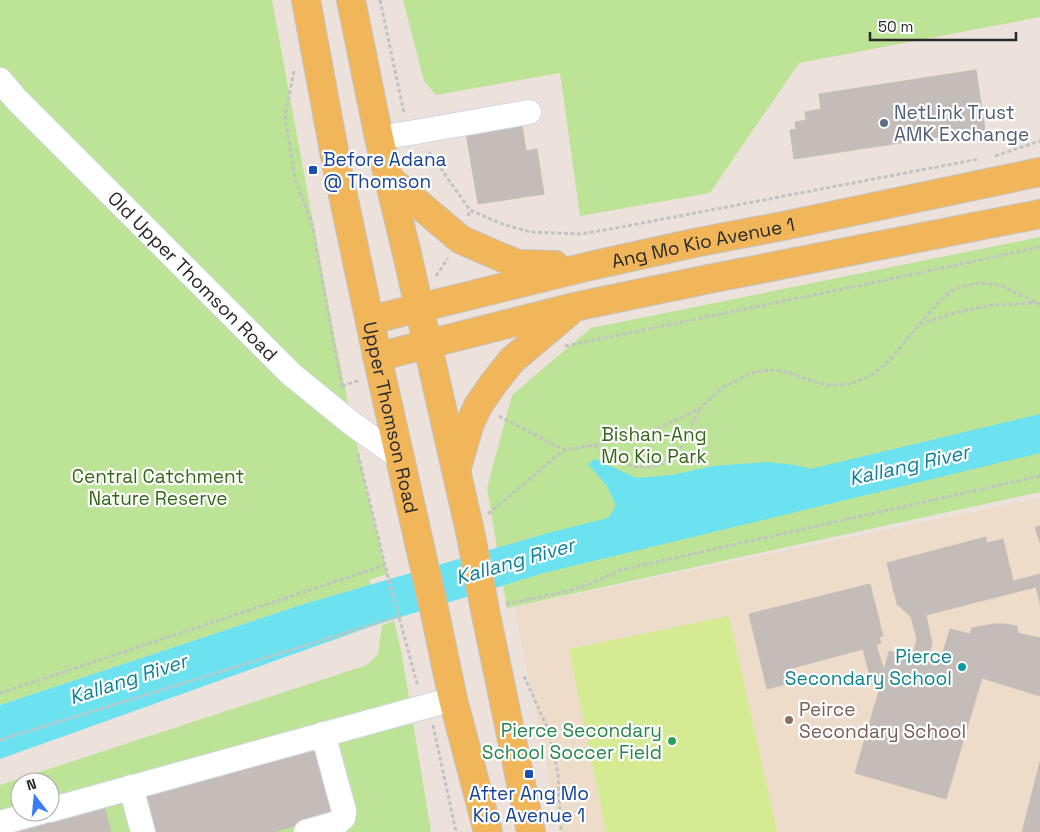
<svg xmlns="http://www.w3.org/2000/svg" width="1040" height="832" font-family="'Space Grotesk',sans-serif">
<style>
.education{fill:#eedcca}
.green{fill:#bde496;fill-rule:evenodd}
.pitch{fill:#d4eb92}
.water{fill:#6ce2f0}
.building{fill:#c4bcb8;stroke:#c7beb5}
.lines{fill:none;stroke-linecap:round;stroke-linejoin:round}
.minor-casing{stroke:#d0d7e3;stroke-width:26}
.major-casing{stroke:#c3c3c3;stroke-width:30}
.path{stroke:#c3c3c3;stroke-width:3;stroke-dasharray:4 2.5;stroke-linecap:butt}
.minor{stroke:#fff;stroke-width:24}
.major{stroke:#f2b65a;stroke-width:28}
.service-dot{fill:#5c6f8a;stroke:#fff;stroke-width:2}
.transit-dot{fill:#1a4fb4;stroke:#fff;stroke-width:2}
.culture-dot{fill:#0f9aa8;stroke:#fff;stroke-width:2}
.education-dot{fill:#8d6e63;stroke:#fff;stroke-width:2}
.leisure-dot{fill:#2e9e5b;stroke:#fff;stroke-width:2}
.labels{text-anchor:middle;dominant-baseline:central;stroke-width:4.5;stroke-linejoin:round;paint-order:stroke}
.service-label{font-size:19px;fill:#4e5e75;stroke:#fff;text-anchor:start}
.transit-label{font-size:19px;fill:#164399;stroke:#fff;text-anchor:start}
.street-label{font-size:19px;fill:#292929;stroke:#fff}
.park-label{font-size:19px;fill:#366719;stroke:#fff}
.culture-label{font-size:19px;fill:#0d838f;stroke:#fff;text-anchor:end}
.education-label{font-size:19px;fill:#785e54;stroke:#fff;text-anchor:start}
.leisure-label{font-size:19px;fill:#27864d;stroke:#fff;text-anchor:end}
.water-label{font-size:20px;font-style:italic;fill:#0b819b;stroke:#fff}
</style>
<rect width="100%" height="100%" fill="#ece2db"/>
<!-- education -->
<path class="education" d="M1040,498V832H560L514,607Z"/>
<!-- green -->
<path class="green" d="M0,0H272L335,341L364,478L387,574L369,580L371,585L304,604L0,705Z
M403,0H1040V17L799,63L710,193L580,216L560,73L436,95L424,81Z
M1040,237V492L507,608L487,488L512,395L591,328Z
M394,621L402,655L431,832H0V785L367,665L378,654L382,625ZM20,782H50V812H20Z"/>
<!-- pitch -->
<path class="pitch" d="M729,616L777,832H606L569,649Z"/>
<!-- water -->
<path class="water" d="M1040,414V453L544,573L375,625L0,759V705L304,604L548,533L608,518L616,506L607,486L588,464L595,459L636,478L672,475L713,466L768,462L795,465L810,469Z"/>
<!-- building -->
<path class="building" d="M976,70L985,130L794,159L790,130L796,129L795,122L806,120L805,112L821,109L819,94Z
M522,125L526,151L537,149L544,194L478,204L466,133Z
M1040,526V543L1035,527Z
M986,537L987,543L1003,539L1013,581L1040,574V603L1036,587L926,615L932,643L927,662L939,666L950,629L970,634L972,628L993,624H1005L1017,626L1018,633L1040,638V696L982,678L946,799L855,773L883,677L871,680L863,649L789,669L793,682L767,689L749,614L870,584L883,636L879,637L881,643L876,645L884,670L889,651L912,658L917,639L911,617L897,604L887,563Z
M317,747L336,814L274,832H149L139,798Z
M1040,762V830L1039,832H1022Z
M102,798L111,832H14L11,822Z"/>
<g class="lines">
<!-- minor casing -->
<g class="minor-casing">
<g id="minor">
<path id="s1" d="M0,80L16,99L291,374L350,422L400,458"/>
<path d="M379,138L416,132L529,112"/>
<path d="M131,787L143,832"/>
<path d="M50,810L453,699"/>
<path d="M0,823L41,812"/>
<path d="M306,832L337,823L343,818L344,811L323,734"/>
</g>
</g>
<!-- major casing -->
<g class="major-casing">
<g id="major">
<path id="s2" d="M306,0L337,167L381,374L434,609L453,699L488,832"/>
<path d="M351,0L379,138L407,254L471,536L485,610L531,832"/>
<path d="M389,179L460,239L466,242L517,264L555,265"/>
<path id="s3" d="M370,320L590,266L699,242L783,226L1040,172"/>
<path d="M377,357L574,307L709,279L1040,214"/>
<path d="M457,467L470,423L478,406L493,384L512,360L569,312"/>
</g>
</g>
<!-- path -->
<path class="path" d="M380,0L404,113
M294,71L285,116L295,178L312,224L342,387
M429,152L470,210L502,224L531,232L581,234L616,228L979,159
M995,156L1040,141
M468,216L470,210
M436,276L448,258
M920,324L954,313L991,305L1036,303
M565,346L862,285L1040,247
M342,386L360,380
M499,416L564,450L594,445L653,431L699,409L722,388L751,373L769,370L788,372L805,379L827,385L849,384L871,376L888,362L934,307L951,291L963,286L979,283L999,285L1040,304
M594,445C616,459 639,477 666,461C672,457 679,452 683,445C689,434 694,421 699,410
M358,454L385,565L418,687
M488,514L564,450
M506,604L564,592L590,584L621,570L1040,476
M524,676L548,729L558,774L561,832
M0,693L385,565
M433,725L456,832
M0,740L400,616"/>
<!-- minor -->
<use href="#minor" class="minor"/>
<!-- major -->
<use href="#major" class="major"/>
</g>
<!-- markers -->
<circle class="service-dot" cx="884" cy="123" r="5"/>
<g class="transit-dot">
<rect x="308" y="165" width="10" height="10" rx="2.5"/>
<rect x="524" y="769" width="10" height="10" rx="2.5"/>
</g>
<circle class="culture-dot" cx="962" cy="667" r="5"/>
<circle class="education-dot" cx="789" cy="720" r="5"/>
<circle class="leisure-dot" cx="672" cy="741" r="5"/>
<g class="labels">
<!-- service labels -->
<g class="service-label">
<text x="894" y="112">NetLink Trust<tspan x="894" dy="22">AMK Exchange</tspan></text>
</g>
<!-- transit labels -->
<g class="transit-label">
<text x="323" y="159">Before Adana<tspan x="323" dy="22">@ Thomson</tspan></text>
<text x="529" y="793" text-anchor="middle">After Ang Mo<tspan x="529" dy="22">Kio Avenue 1</tspan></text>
</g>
<!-- street labels -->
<g class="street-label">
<text stroke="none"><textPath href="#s3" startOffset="342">Ang Mo Kio Avenue 1</textPath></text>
<text stroke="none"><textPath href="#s1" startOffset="275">Old Upper Thomson Road</textPath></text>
<text stroke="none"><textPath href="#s2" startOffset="426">Upper Thomson Road</textPath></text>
</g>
<!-- park labels -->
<g class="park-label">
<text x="654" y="434">Bishan-Ang<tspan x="654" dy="22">Mo Kio Park</tspan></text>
<text x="158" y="476">Central Catchment<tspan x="158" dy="22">Nature Reserve</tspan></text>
</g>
<!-- culture labels -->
<g class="culture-label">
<text x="952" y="656">Pierce<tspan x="952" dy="22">Secondary School</tspan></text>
</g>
<!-- education labels -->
<g class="education-label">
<text x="799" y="709">Peirce<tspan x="799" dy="22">Secondary School</tspan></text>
</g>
<!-- leisure labels -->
<g class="leisure-label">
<text x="662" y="730">Pierce Secondary<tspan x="662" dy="22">School Soccer Field</tspan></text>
</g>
<!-- water labels -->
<g class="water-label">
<text transform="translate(909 465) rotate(-13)">Kallang River</text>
<text transform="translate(515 561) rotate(-16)">Kallang River</text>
<text transform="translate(128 679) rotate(-18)">Kallang River</text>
</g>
</g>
<!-- north arrow -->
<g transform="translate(35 797) rotate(344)"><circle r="24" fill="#ffffff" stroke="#a9a9a9"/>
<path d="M0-4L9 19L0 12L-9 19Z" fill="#387cfc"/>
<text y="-8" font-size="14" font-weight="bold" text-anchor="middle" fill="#292929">N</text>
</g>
<!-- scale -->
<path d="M870 32v8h146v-8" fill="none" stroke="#292929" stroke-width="2.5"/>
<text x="878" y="32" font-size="15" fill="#292929" stroke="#ffffff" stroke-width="4" paint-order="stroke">50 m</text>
</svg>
